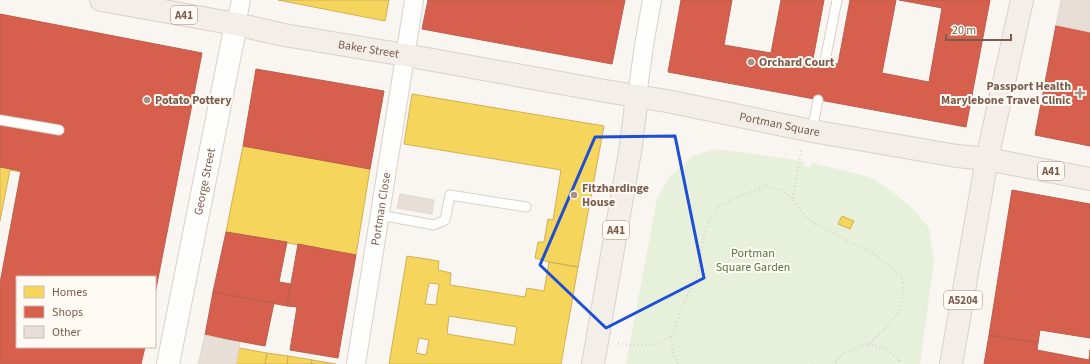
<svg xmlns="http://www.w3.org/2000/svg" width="1090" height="364" font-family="'Source Sans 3',sans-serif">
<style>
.green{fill:#e7f0db}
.homes{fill:#f6d55c;stroke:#d1b158;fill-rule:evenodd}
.shops{fill:#d6604d;stroke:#ba5f4d}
.building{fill:#e6ded7;stroke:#e2d8d2}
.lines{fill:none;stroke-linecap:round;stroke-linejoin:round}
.service-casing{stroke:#d7d1cb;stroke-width:11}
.minor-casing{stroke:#d7d1cb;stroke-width:20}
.tertiary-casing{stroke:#d7d1cb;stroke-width:24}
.primary-casing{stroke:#dad1cc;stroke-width:24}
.path{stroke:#dcd5d0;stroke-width:2.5;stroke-dasharray:1 3;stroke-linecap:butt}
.service{stroke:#fefefd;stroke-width:9}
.minor{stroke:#fefefd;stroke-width:18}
.tertiary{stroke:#fefefd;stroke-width:22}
.primary{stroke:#f3eee8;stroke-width:22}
.marked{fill:none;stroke:#1d4ed8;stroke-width:3;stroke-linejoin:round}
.poi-dot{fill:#a69286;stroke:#fffaf3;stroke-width:1.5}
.labels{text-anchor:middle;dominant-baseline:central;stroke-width:4;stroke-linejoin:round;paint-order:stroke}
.shield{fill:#fffaf3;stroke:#a28b7f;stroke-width:1}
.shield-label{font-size:11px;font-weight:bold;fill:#7a5c4d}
.street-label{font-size:12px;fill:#7a5c4d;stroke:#fffaf3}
.poi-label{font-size:12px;font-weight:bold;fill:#7a5c4d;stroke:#fffaf3;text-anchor:start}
.park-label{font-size:12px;fill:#537a41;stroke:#fffaf3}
</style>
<rect width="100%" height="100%" fill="#f9f5f0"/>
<!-- green -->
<path class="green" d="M716,149L803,161L804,166L810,167L813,163L870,177L892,191L916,212L929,228L934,261L920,364H626L657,199L669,177L693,156Z"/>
<!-- homes -->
<path class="homes" d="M278,0H389L385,21Z
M412,94L604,126L578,267L549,262L535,258L538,242H544L548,219L553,220L561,170L404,144Z
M0,134L17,138L11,165L22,167L21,172L10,170L0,221Z
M243,146L370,169L356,255L226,232Z
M842,216L854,221L850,229L838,224Z
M407,256L439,261L438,270L451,273L450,285L525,297L527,288L544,291L549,262L578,267L561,364H389ZM429,283L439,284L436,305L425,304ZM449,316L517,327L514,345L447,334ZM419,338L429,340L426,355L416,353Z
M239,348L267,353L265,364H236Z
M267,353L288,356L287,364H265Z
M288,356L312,360L311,364H287Z
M312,360L336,364H311Z"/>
<!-- shops -->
<path class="shops" d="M428,0H625L612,64L422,29Z
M681,0H732L724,45L771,53L781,0H824L813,59L838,64L850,0H896L882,73L929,82L942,8L899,0H990L966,127L668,72Z
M0,14L202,53L155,294V277H17V347H145L141,364H0V283L21,171L0,167Z
M1056,25L1090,32V146L1035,135Z
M256,69L384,91L370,169L243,146Z
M1012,190L1090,204V338L1040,330L1038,343L989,335Z
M226,232L287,242L279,282L291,284L287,306L213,292Z
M298,244L356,255L338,358L290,350L297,307L287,306Z
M213,292L274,303L265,346L205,335Z
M989,335L1038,343L1037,350L1089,360L1090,350V364H984Z"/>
<!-- building -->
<path class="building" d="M1061,0H1090V32L1056,25Z
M400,194L434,200L432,214L397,208Z
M205,335L240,343L236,364H198Z"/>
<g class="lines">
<!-- service casing -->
<g class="service-casing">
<path id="service" d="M825,61L837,0
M0,120L59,130
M812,131L818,100
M380,215L434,225L445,220L450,195L526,207"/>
</g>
<!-- minor casing -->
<g class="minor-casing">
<g id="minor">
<path d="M236,24L241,0"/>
<path d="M637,96L644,45L652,0"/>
<path id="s1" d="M356,364L414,0"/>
</g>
</g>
<!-- tertiary casing -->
<g class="tertiary-casing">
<g id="tertiary">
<path id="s2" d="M168,364L236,24"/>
</g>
</g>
<!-- primary casing -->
<g class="primary-casing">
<g id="primary">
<path id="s3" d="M101,0L236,24L284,35L405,55L605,91L667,101L812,131L957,156L987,159L1090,179"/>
<path d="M593,364L631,146L637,96"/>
<path d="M951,364L987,159L1022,0"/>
</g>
</g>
<!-- path -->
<path class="path" d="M793,199L801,150
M618,343L629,345H652L671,337
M868,344L886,349L899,360L900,364
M678,364L673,353L671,337L683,305L697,275L704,237L708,222L717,209L735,198L767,186L782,190L793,199L802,213L813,223L874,254L901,275L904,292L899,312L883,331L868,344L844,353L833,364
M813,364H817"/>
<!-- service -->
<use href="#service" class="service"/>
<!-- minor -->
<use href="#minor" class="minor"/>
<!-- tertiary -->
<use href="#tertiary" class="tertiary"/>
<!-- primary -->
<use href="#primary" class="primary"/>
</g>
<!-- marked area -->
<path class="marked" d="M675,136L704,278L606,328L540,265L595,137Z"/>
<!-- markers -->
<g class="poi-dot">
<circle cx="751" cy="62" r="4"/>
<path d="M1078 87h4v4h4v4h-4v4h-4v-4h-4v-4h4z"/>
<circle cx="147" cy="100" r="4"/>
<circle cx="574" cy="195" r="4"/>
</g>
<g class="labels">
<!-- shield labels -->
<g class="shield">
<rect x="171" y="6" width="26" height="18" rx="3"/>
<rect x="1038" y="162" width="26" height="18" rx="3"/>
<rect x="603" y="221" width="26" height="18" rx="3"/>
<rect x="944" y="291" width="38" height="18" rx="3"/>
</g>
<g class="shield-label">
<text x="184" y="15">A41</text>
<text x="1051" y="171">A41</text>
<text x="616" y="230">A41</text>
<text x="963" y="300">A5204</text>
</g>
<!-- street labels -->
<g class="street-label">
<text stroke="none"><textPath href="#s3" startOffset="272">Baker Street</textPath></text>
<text stroke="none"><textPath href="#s3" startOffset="690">Portman Square</textPath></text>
<text stroke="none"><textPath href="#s2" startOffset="186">George Street</textPath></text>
<text stroke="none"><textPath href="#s1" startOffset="157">Portman Close</textPath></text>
</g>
<!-- poi labels -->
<g class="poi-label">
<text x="759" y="62">Orchard Court</text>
<text x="1071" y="86" text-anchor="end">Passport Health<tspan x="1071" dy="14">Marylebone Travel Clinic</tspan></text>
<text x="155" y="100">Potato Pottery</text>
<text x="582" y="188">Fitzhardinge<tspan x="582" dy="14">House</tspan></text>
</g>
<!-- park labels -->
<g class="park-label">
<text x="753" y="253">Portman<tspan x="753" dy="14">Square Garden</tspan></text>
</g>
</g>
<!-- legend -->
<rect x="16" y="276" width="140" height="72" fill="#fffaf3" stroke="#cabbb1"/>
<rect x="24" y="286" width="20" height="12" fill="#f6d55c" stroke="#cabbb1"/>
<text x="52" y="296" font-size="12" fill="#7a5c4d">Homes</text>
<rect x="24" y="306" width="20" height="12" fill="#d6604d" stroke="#cabbb1"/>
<text x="52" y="316" font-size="12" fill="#7a5c4d">Shops</text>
<rect x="24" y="326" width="20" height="12" fill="#e6ded7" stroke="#cabbb1"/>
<text x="52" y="336" font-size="12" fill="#7a5c4d">Other</text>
<!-- scale -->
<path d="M946 34v6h65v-6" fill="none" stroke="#7a5c4d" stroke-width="2"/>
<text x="952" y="34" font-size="12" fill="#7a5c4d" stroke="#fffaf3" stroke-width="3" paint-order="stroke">20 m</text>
</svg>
